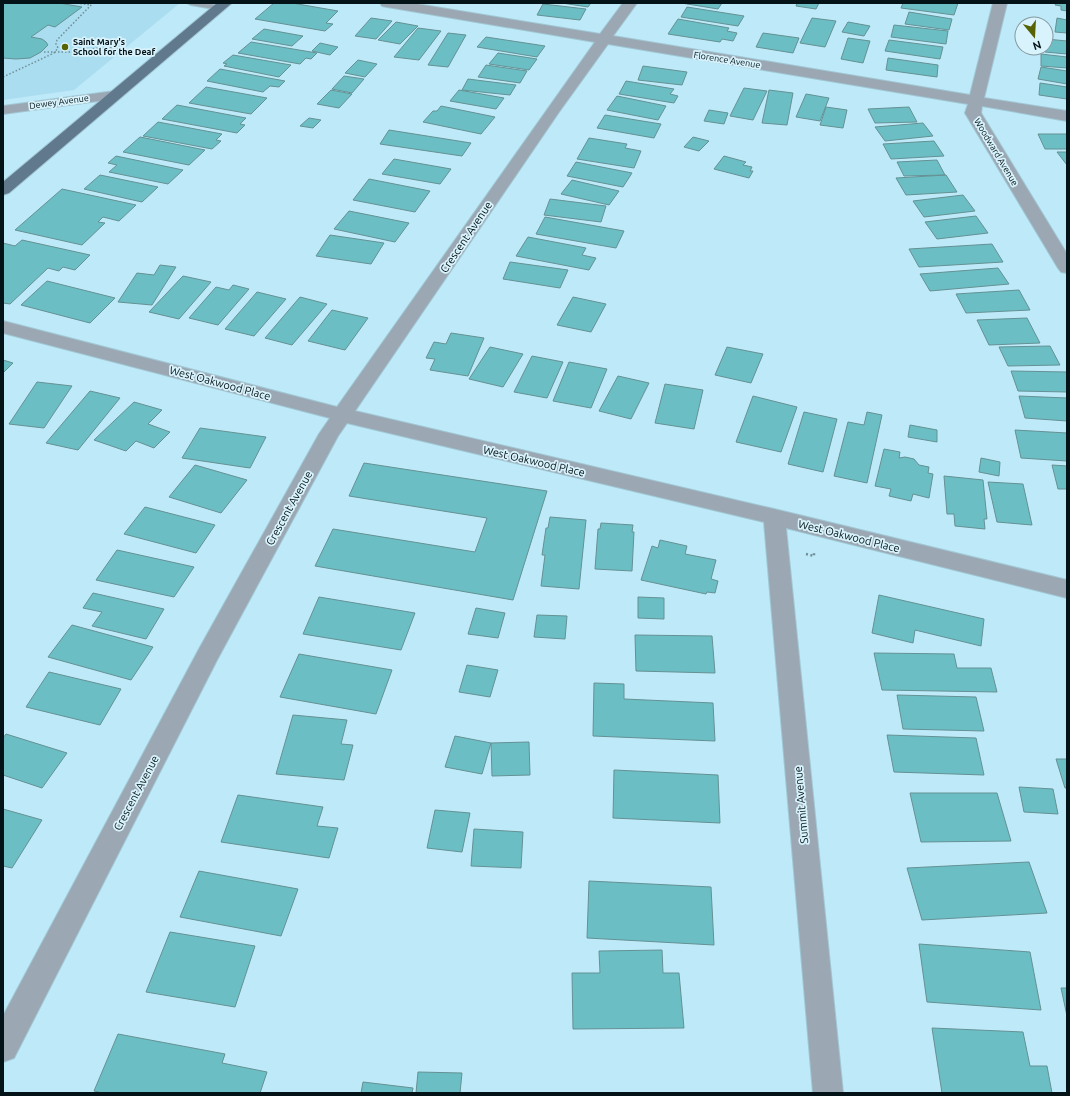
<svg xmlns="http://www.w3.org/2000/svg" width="1070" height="1096" font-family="Ubuntu,sans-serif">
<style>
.built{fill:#aaddf0}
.building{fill:#6bbfc4;stroke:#649194}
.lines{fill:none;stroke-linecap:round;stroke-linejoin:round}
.service-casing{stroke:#a0c7d4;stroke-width:2}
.minor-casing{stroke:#a0c7d4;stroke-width:2}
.primary-casing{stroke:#a0c7d4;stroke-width:2}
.path-far1{stroke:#6f8f99;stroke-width:1.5;stroke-dasharray:1.5 2;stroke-linecap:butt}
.path{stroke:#6f8f99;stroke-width:2.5;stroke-dasharray:2 2.5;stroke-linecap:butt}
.service{fill:#9ba8b3;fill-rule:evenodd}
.minor{fill:#9ba8b3;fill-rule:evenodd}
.primary{fill:#60798c;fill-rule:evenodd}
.poi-dot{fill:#576203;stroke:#d9f3fc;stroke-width:1.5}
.labels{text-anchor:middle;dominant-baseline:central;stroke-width:3.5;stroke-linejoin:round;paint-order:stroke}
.far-poi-label{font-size:9px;font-weight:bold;fill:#041318;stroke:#d9f3fc;text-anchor:start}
.far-street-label{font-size:9px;fill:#041318;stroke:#d9f3fc}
.street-label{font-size:11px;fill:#041318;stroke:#d9f3fc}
</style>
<rect width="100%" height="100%" fill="#bee9f8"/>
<!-- built -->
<path class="built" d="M3,3H180L74,90L3,100Z"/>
<!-- building -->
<path class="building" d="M3,3H59L82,7L55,27L48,25L31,37L42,39L46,42L48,45L41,52L30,58L16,59L3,58Z
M274,3H292L338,11L326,23L333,24L325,31L255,19Z
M562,3H591L588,7Z
M681,3H722L718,9Z
M797,3H819L816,9L796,6Z
M903,3H958L954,15L901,8Z
M1056,3H1067V11L1061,10V6L1055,5Z
M543,4L586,9L580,20L537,15Z
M687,7L744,16L738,26L681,17Z
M909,12L952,19L949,30L905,24Z
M371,18L392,21L376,39L355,36Z
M812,18L836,21L825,47L800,43Z
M1057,18L1067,20V33L1055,32Z
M678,19L729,28L727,31L737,33L733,41L722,39L720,42L668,34Z
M396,22L418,26L400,44L378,40Z
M848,22L870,26L864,36L842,32Z
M894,25L948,31L946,44L891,37Z
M418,28L441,31L419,60L394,57Z
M264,29L303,36L292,46L252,39Z
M448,33L466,35L448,67L428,65Z
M763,33L799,38L793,53L756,47Z
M486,37L545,46L537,57L477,47Z
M848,38L870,41L863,63L841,59Z
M1046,39L1067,41V54L1045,52Z
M889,40L943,47L940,59L885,51Z
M251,42L317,53L311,59L306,58L300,64L238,53Z
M320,43L338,47L330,55L312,51Z
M498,53L537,59L529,70L489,64Z
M1041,54L1067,57V68L1041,66Z
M233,55L291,65L279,77L224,66L227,64L223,63Z
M888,58L938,65L937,77L886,70Z
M358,60L377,64L365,77L345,73Z
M486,65L527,71L520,83L478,77Z
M643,66L687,72L682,85L638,80Z
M1041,67L1067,71V84L1038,79Z
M220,69L285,81L279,87L270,86L263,92L207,81Z
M344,76L364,79L352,93L332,89Z
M468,79L516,85L510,95L462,90Z
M626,81L674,89L670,94L678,96L674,103L619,94Z
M1040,83L1067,87V99L1039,95Z
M206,87L267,98L251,114L189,103Z
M744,88L767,91L753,120L730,116Z
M331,90L352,94L339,108L317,104Z
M459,90L504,98L496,109L450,101Z
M769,90L793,93L787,125L762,123Z
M806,94L829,98L820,121L796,117Z
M617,96L666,106L658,120L607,110Z
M177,105L246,118L240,124L245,125L237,133L162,119Z
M441,106L495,117L481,134L423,122L433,111H437Z
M826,107L847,110L843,128L820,125Z
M909,107L917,122L875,123L868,109Z
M709,110L728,113L724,124L704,121Z
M605,115L661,124L654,138L597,128Z
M309,118L321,120L313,128L300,126Z
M158,122L222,134L216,140L221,141L212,149L143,136Z
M923,123L933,136L885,141L875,127Z
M389,130L471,143L462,156L380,144Z
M1038,134H1067V149H1045Z
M140,137L205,150L189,165L123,152Z
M693,137L709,141L699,151L684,147Z
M589,138L627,144L625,148L641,151L634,168L577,159Z
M934,141L944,156L891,159L883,144Z
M1057,152H1067V165Z
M116,156L183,170L168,184L109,172L117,165L108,163Z
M724,156L746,162L743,165L752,167L750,171H753L749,178L714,169Z
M394,159L451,169L440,184L382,174Z
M937,160L945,175L904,176L897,162Z
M576,162L632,173L623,187L567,176Z
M100,175L158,187L142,202L84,189Z
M946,175L957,192L906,195L896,178Z
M369,179L430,191L415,212L353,200Z
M572,180L619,191L609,205L561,194Z
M62,189L136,205L119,221L103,217L98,222L105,223L82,245L15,230Z
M963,195L975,211L924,217L913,201Z
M550,199L606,206L601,222L544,215Z
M349,211L409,223L395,242L334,229Z
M976,216L988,233L937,239L925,222Z
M545,217L624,231L616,248L536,234Z
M330,235L384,243L371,264L316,256Z
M528,237L586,248L582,255L596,258L589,270L516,256Z
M22,240L90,255L75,270L63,267L59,271L48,268L10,304L3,303V243L15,246Z
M992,244L1003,262L919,267L909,249Z
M510,262L568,270L560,288L503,279Z
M160,265L176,267L152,305L118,302L137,273L154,275Z
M998,268L1009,284L930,291L920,274Z
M183,276L211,282L179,319L149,312Z
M47,281L115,298L90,323L21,305Z
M233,285L249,289L218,325L189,318L216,287L229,290Z
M1019,290L1030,310L966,313L956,294Z
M257,292L286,299L254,336L225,329Z
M300,297L327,304L292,345L265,338Z
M573,297L606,304L591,332L557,325Z
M332,310L368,318L345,350L308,341Z
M1027,318L1040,343L989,345L977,320Z
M451,333L484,338L468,376L430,370L435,359L426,358L434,342L446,344Z
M1050,346L1060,365L1008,366L999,347Z
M490,347L523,354L503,387L469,379Z
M727,347L763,354L751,383L715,375Z
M532,356L563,362L547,398L514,392Z
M3,360L13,363L3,373Z
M569,362L607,369L591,408L553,401Z
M1011,371L1067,372V392L1018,391Z
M618,376L649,383L631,419L599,411Z
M37,382L72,386L44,428L9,424Z
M665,384L703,390L694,429L655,423Z
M90,391L120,398L78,450L46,443Z
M753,396L797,407L781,452L736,442Z
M1019,396L1067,398V421L1025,418Z
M134,402L162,410L148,424L170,432L154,448L136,441L126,451L94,440Z
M804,412L837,419L823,472L788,464Z
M867,412L882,415L867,483L834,476L848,422L864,425Z
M910,425L937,430V442L908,437Z
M200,428L266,437L250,468L182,458Z
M1015,430L1067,433V461L1021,458Z
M884,449L900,452L899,458L905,457L914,459L919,465L929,467L928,473L933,474L929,498L913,494L911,501L889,496L891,489L875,486Z
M981,458L1000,462L999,476L979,472Z
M364,463L547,491L513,600L315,566L333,529L475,552L487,518L349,496Z
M195,465L247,480L221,513L169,497Z
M1052,465L1067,466V489H1058Z
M944,476L983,480L987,519H984L985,529L955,526L954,514H947Z
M988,482L1023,484L1032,525L997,522Z
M145,507L215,525L196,553L124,534Z
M550,517L586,520L579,589L541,586L545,555H542L546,528H548Z
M601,523L633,525L632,532H634L632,571L595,569L598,529H600Z
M660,540L687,546L685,554L716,560L711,579L718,581L715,593L707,592L706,594L641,580L652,546L658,548Z
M117,550L194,567L174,597L96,580Z
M93,593L164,609L146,639L92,626L102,612L83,608Z
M879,595L984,619L981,646L915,630L913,643L872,633Z
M319,597L415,613L401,650L303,634Z
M638,597L664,598V619L638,618Z
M476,608L505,613L498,638L468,634Z
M537,615L567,616L565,639L534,637Z
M72,625L153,647L131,680L48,657Z
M635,635L712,636L715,673L636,671Z
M874,653L954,654L957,668H991L997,692L882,690Z
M299,654L392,670L376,714L280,697Z
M467,665L498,670L490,697L459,692Z
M49,672L121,689L100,725L26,707Z
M594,683L624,684V699L713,703L715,741L593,736Z
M897,695L976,697L984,731L903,729Z
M293,715L347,720L341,744L353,745L344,780L276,774Z
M6,734L67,753L42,788L3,775V738Z
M887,735L976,738L984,775L894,772Z
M455,736L491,743L482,774L445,767Z
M529,742L530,775L492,776L491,743Z
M1056,759H1067V788H1065Z
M614,770L718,775L720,823L613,818Z
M1019,787L1053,789L1058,814L1024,812Z
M910,793H997L1011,841L921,842Z
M238,795L323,807L317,826L338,828L329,858L221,842Z
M3,809L42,820L12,868L3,866Z
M435,810L470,813L462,852L427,848Z
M474,829L523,832L521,868L471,866Z
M1029,862L1047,913L922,920L907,868Z
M199,871L298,889L281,936L180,917Z
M589,881L711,887L714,945L587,938Z
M170,932L255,946L235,1007L146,992Z
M919,944L1030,952L1041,1010L927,1002Z
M662,950L663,973H679L684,1028L573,1029L572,973H600L599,951Z
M1061,988H1067V1016Z
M932,1028L1023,1032L1030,1066H1047L1052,1093H942Z
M118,1034L225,1054L222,1063L267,1072L260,1093H103L94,1091Z
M418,1072L462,1073L460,1093H416Z
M363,1082L413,1088L412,1093H361Z"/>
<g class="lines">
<!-- service casing -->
<g class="service-casing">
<path id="service" d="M187,3H203L222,6L223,8L219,10L191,5Z"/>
</g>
<!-- minor casing -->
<g class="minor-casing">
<path id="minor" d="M380,3H411L600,34L623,3H637L613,36L970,95L993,3H1007L984,98L1067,111V121L982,106L981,113L1067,254V273L1061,272L1058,268L965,113L968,104L608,44L559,112L355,411L774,509L1067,580V598L786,528L843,1093H813L764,522L347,423L338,436L217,660L14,1058L3,1062V1016L199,649L319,434L330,418L3,333V321L337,407L595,42L387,7L382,6Z
M115,91L120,92L122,95L120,98L3,114V106Z"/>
</g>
<!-- primary casing -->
<g class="primary-casing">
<path id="primary" d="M217,3H232L9,193L3,195V182Z"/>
</g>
<!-- path-far1 -->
<path class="path-far1" d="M77,3L90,5
M44,52H74L105,47L129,51
M3,77L54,53L58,48L56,44L57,40L93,3"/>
<!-- path -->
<path class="path" d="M806,554L814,556V552"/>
<!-- service -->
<use href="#service" class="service"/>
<!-- minor -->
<use href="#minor" class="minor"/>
<!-- primary -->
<use href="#primary" class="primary"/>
</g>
<!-- markers -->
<circle class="poi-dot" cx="65" cy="47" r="4"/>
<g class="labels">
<!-- far-poi labels -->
<g class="far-poi-label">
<text x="73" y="42">Saint Mary's<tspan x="73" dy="10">School for the Deaf</tspan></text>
</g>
<!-- far-street labels -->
<g class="far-street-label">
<text transform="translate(727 60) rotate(9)">Florence Avenue</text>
<text transform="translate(59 102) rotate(-8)">Dewey Avenue</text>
<text transform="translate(996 152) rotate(59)">Woodward Avenue</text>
</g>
<!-- street labels -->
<g class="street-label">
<text transform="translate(466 237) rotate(-56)">Crescent Avenue</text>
<text transform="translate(220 383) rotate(15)">West Oakwood Place</text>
<text transform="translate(534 461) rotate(13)">West Oakwood Place</text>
<text transform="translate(289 508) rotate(-61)">Crescent Avenue</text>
<text transform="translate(849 536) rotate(14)">West Oakwood Place</text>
<text transform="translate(136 793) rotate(-62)">Crescent Avenue</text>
<text transform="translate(801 805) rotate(-95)">Summit Avenue</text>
</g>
</g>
<!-- border -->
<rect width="1070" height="1096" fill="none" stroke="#041318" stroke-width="8"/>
<!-- north arrow -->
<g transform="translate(1034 36) rotate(162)"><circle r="19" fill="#d9f3fc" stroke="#8499a1"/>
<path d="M0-3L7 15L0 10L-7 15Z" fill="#576203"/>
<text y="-6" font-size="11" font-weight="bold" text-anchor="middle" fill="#041318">N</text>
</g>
</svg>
